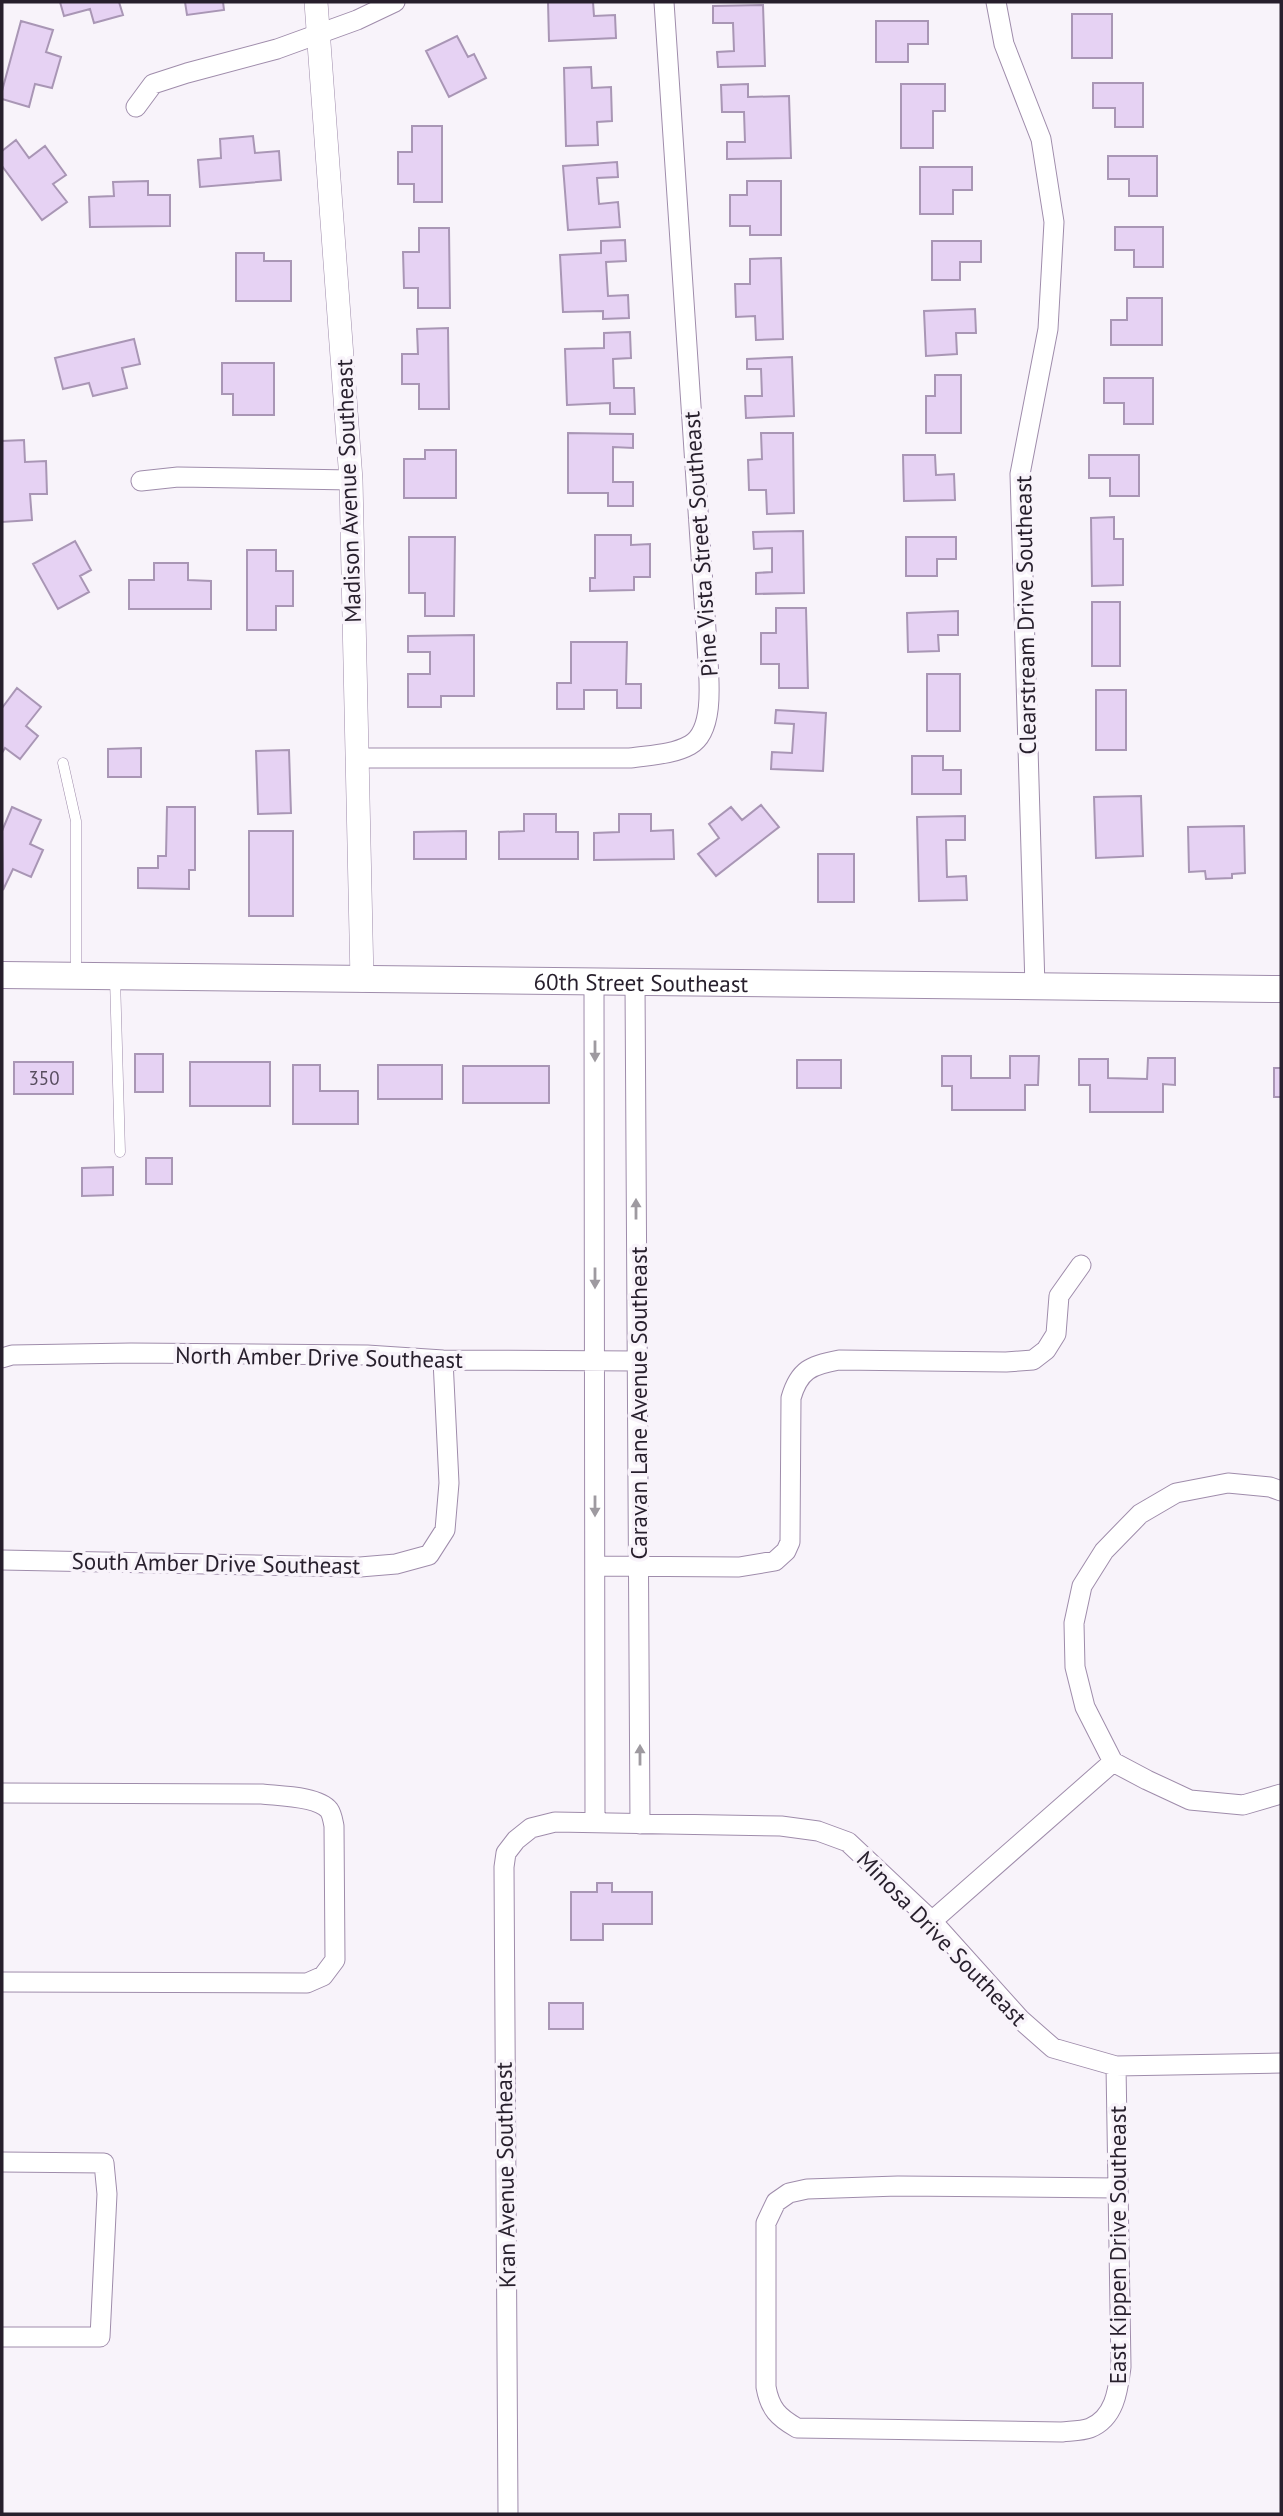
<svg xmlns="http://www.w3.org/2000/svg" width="1283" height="2516" font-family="'PT Sans',sans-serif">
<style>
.building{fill:#e6d2f3;stroke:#a996b5;stroke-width:2}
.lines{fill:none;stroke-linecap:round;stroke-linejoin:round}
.service-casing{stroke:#9f8cab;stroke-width:11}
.minor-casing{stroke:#9f8cab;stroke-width:21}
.tertiary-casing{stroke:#9f8cab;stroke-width:24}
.secondary-casing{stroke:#9f8cab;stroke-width:28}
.service{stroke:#fff;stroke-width:10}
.minor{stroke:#fff;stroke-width:19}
.tertiary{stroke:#fff;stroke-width:23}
.secondary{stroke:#fff;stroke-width:26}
.oneway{fill:#9e9aa0}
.labels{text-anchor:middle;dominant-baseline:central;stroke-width:7;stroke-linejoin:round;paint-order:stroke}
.number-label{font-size:19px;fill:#574c5e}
.street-label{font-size:23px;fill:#271f2c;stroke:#f8f3fa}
</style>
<rect width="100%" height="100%" fill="#f8f3fa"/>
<!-- building -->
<path class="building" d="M60,2H119L123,15L94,23L90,9L64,16Z
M185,2H223L224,10L187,15Z
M548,2H593L594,16L615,15L616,38L549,41Z
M763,5L765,66L718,67L717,52L734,51L733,23H713V6Z
M1072,14H1112V58H1072Z
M21,21L53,30L46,52L61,57L52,88L35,84L29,107L2,99V91Z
M876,21H928V44H908V62H876Z
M457,36L468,57L474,54L486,78L449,97L426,51Z
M591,67L592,88L611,87L612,121L597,122L598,145L566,146L564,68Z
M1093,83H1143V127H1115V108H1093Z
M748,84V97L789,96L791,158L727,159V142H745L744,112H722L721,85Z
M901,84H945V111H933V148H901Z
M412,126H442V202H414V184H398V152H412Z
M253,136L255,153L279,151L281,180L200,187L198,160L221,158L220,139Z
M16,140L29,158L45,146L66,175L53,184L67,202L42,220L2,166V151Z
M1108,156H1157V196H1129V179H1108Z
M617,162L618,177L597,178L599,204L618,202L620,227L568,230L563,166Z
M920,167H972V190H953V214H920Z
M148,181V195H170V226L90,227L89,197L114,196L113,182Z
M747,181H781V235H750V226H730V195H747Z
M1115,227H1163V267H1134V250H1115Z
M419,228H449L450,308H418V288H404L403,252H419Z
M625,240L626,261L606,262L608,296L628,295L629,318L603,319V311L563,312L560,255L601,253V241Z
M932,241H981V262H960V280H932Z
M236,253H264V261H291V301H236Z
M781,258L783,339L756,340L755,316L736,317L735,284H750V259Z
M1127,298H1162V345H1111V320H1127Z
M975,309L976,333H956L957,354L926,356L924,311Z
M448,328L449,409H419V384H402V354H418L417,329Z
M630,332L631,358L613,359L614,388H634L635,414H610V403L567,405L565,349L604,348V333Z
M134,339L140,364L122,368L127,388L93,396L89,383L63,389L55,358Z
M792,357L794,416L746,418L745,396H762L761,369H747V359Z
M222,363H274V415H233V394H222Z
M935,375H961V433H926V396H935Z
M1104,378H1153V424H1124V403H1104Z
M568,433L633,434V448L613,447V482H633V506H608V493H568Z
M761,433H793L794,513L767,514L766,490H749L748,460L762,459Z
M24,440L25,462L46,461L47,494H30L32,520L2,522V441Z
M425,450H456V498H404V459H425Z
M903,455H935L936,475L954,474L955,500L904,501Z
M1089,455H1139V496H1110V478H1089Z
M1114,517V539H1123V585L1092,586L1091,518Z
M803,531L804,593L756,594V573L772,572V548L754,549L753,532Z
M595,535H631V545L650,544V577H634V590L590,591V578H595Z
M409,537H455L454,616H425V593H409Z
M906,537H956V559H937V576H906Z
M75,541L91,570L80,576L89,592L58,609L33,564Z
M247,550H276V571H293V606H276V630H247Z
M154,563H188V580L211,581V609H129V580H154Z
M1092,602H1120V666H1092Z
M776,608H806L808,688H779V664H761V633H776Z
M958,611V635H938L939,651L908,652L907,613Z
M474,635V696H441V707H408V674H430V652H408V636Z
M571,642H627L626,684H641V708H617V690H584V709H557V683H571Z
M927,674H960V731H927Z
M17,688L41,707L26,726L38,736L20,759L5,748L2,753V708Z
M1096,690H1126V750H1096Z
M776,710L826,713L823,771L771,769L772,752L792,753L794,724L775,723Z
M141,748V777H108V749Z
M289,750L291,813L258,814L256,751Z
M912,756H943V770H961V794H912Z
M1141,796L1143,856L1096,858L1094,797Z
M761,805L779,827L716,876L698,854L719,838L709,824L731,807L742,820Z
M12,807L41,820L30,844L43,850L31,877L13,869L3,890L2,831Z
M167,807H195V870H189V889L138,888V868H158V856H166Z
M524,814H556V832H578V859H499V832L524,831Z
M619,814H651V831L673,830L674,859L594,860V833L619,832Z
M965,816V840H946L947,877L966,876L967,900L919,901L917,817Z
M1244,826L1245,873L1232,874V878L1206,879L1205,871L1189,872L1188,827Z
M249,831H293V916H249Z
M466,831V859H414V832Z
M818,854H854V902H818Z
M135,1054H163V1092H135Z
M942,1056H971V1078H1010V1056H1039L1038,1085H1025V1110H952V1086H942Z
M1148,1058H1175V1085L1163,1084V1112H1090V1085H1079V1059H1108V1078L1147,1079Z
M797,1060H841V1088H797Z
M14,1062H73V1094H14Z
M190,1062H270V1106H190Z
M293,1065H320V1091H358V1124H293Z
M378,1065H442V1099H378Z
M463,1066H549V1103H463Z
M1274,1068H1281V1097H1274Z
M146,1158H172V1184H146Z
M113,1167V1195L82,1196V1168Z
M597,1883H612V1892H652V1924H603V1940H571V1892H597Z
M549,2003H583V2029H549Z"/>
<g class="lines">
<!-- service casing -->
<g class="service-casing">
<path id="service" d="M63,763L76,821V976
M115,978L120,1152"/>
</g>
<!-- minor casing -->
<g class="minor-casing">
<path id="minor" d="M996,2L1004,44L1041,139L1054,222L1048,329L1020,474L1035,987
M136,107L153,84L187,73L277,49L357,20L395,2
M141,481L178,477L351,480
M356,758H630C650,755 672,755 690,745C717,730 708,671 707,645L664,2
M594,983L595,1822
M635,983L640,1824
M2,1358L12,1355L131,1353L367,1355L443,1360L637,1361
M1281,1491L1270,1487L1228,1483L1176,1493L1140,1514L1104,1551L1082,1586L1074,1623L1075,1667L1085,1707L1113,1762L1147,1780L1190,1800L1243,1805L1281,1794
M2,1560L360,1567L396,1564L429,1555L445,1530L449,1483L443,1360
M595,1566L739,1567L775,1561L786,1551L790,1542L791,1398C799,1370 811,1365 839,1360L1006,1362L1033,1360L1046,1350L1056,1334L1059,1296L1081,1265
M2,1793L262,1794C279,1796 318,1796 329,1810C332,1814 333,1821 334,1826L335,1960L323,1976L307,1983L2,1982
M932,1921L1113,1762
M1116,2066L1121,2367C1118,2390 1115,2418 1090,2428C1082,2431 1070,2431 1062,2432L797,2428C778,2417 770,2409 766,2387V2223L776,2202L789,2193L807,2189L898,2186L1117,2188
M2,2162L104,2163L107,2194L100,2337H2
M508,2514L504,1867L506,1853L516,1840L531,1828L555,1822L781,1826L818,1831L848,1842L932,1921L1021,2020L1053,2048L1116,2066L1281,2063"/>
</g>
<!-- tertiary casing -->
<g class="tertiary-casing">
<path id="tertiary" d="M316,2L351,480L362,980"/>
</g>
<!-- secondary casing -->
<g class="secondary-casing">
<g id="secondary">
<path id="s1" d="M2,975L1281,989"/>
</g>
</g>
<!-- service -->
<use href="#service" class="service"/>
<!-- minor -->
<use href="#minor" class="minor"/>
<!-- tertiary -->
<use href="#tertiary" class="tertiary"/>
<!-- secondary -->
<use href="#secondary" class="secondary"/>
</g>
<!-- one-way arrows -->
<defs><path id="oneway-solid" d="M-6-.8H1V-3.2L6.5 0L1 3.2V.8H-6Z" transform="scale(1.75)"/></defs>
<g class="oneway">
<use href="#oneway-solid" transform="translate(595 1051) rotate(90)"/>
<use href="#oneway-solid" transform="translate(636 1209) rotate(-90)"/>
<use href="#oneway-solid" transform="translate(595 1278) rotate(90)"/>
<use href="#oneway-solid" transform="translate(595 1506) rotate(90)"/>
<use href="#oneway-solid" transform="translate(640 1755) rotate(-90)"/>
</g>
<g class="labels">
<!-- number labels -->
<g class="number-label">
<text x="44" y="1078">350</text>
</g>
<!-- street labels -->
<g class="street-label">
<text transform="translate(348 491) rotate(-92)">Madison Avenue Southeast</text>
<text transform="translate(700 544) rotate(-94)">Pine Vista Street Southeast</text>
<text transform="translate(1025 615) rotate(-91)">Clearstream Drive Southeast</text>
<text stroke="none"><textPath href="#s1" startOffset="639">60th Street Southeast</textPath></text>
<text transform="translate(319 1357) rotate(1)">North Amber Drive Southeast</text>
<text transform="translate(638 1403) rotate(-90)">Caravan Lane Avenue Southeast</text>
<text transform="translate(216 1563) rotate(1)">South Amber Drive Southeast</text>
<text transform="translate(942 1938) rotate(46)">Minosa Drive Southeast</text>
<text transform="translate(505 2175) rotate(-91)">Kran Avenue Southeast</text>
<text transform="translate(1117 2245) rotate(-90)">East Kippen Drive Southeast</text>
</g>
</g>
<!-- border -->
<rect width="1283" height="2516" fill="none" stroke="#271f2c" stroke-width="7"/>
</svg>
